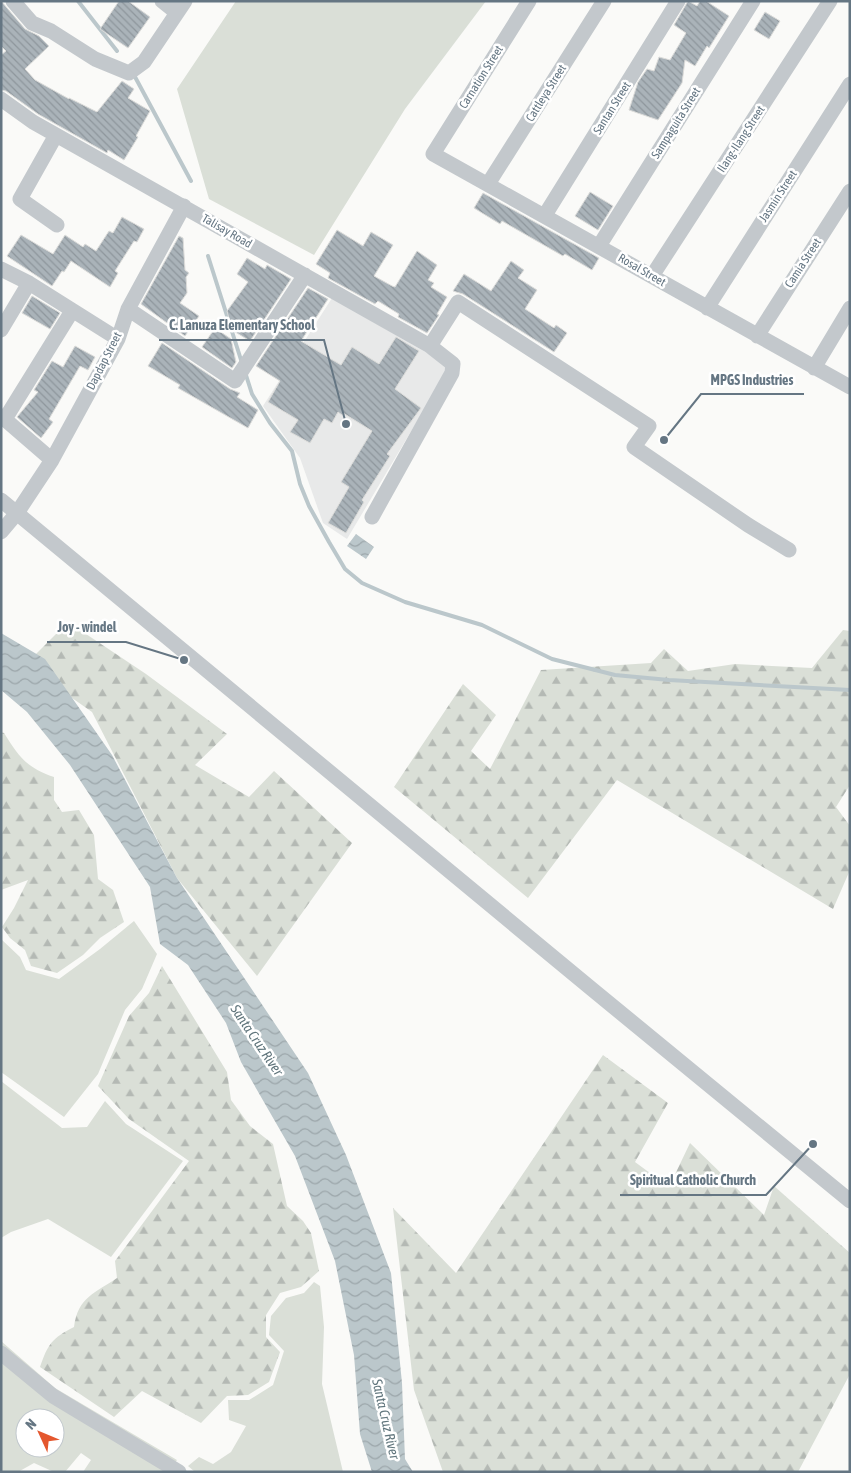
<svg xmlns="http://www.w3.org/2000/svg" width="851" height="1473" font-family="'Asap Condensed',sans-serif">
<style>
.built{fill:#e8e9e9}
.green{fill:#dadfd7;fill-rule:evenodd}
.forest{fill:url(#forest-firs)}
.water{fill:url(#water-waves)}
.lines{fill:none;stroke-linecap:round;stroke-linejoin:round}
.stream{stroke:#bbc7cb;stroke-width:4}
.building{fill:url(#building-back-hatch);stroke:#dcdcda}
.minor{stroke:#c3c8cc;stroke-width:15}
.labels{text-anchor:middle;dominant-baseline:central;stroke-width:5;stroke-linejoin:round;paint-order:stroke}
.street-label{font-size:12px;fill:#657683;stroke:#fff}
.water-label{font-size:14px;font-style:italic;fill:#60757c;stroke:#fff}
.leader{fill:none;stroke:#657683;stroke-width:2}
.callout-dot{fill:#657683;stroke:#fff;stroke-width:2}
.callout-label{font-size:14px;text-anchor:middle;font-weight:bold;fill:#657683;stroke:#fff;stroke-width:5;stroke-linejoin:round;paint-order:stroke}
</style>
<defs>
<pattern id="forest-firs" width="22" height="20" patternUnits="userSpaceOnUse" patternTransform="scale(1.25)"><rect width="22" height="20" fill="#dadfd7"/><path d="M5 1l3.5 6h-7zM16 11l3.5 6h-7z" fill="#b4b9b4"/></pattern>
<pattern id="water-waves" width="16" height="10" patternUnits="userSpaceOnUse" patternTransform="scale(1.25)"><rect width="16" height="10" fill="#bbc7cb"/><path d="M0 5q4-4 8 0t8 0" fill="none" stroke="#9ca6aa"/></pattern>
<pattern id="building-back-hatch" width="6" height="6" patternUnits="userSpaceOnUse" patternTransform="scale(1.25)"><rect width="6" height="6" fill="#aab3b9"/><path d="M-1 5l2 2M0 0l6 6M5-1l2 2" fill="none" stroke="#8e969c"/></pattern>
</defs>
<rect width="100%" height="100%" fill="#fafaf8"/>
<!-- built -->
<path class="built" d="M332,298L446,364L448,369L347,539L323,523L300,458L263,406Z"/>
<!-- green -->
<path class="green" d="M236,1H486L405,109L314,255L209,199L177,89Z
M134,921L157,954L142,989L125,1010L98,1074L64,1117L1,1072V939L20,957L26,970L59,979L100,949Z
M1,1081L62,1128L87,1127L105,1101L126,1124L183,1161L111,1257L48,1219L11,1232L1,1238Z
M314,1282L320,1286L324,1327L322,1384L343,1472H195L188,1466L199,1457L213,1464L231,1452L246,1426L229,1420L228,1400H249L273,1385L284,1351L269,1335L271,1316L286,1298L304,1293Z
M1,1341L55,1388L177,1460L168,1472H83L91,1460L81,1453L65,1472H54L34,1463L18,1472H1ZM25,1418H55V1448H25Z"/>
<!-- forest -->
<path class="forest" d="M68,622L146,674L227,734L195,765L249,797L274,771L352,843L257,976L177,878L92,712L25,665Z
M843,630L850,631V785L836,807L850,826V870L833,909L617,780L528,898L394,787L463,684L496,715L471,751L490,769L541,670L651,663L664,649L688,671L735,664L812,668Z
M1,732L4,733C19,757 27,768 54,777V800L62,812L79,810L94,835L98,879L113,890L124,922L100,938L83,955L57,973L31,966L25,950L10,938L2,927L14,908L28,880L1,890Z
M162,966L227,1072L231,1100L250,1126L273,1144L287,1206L303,1221L311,1233L319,1271L301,1287L280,1293L266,1315V1337L280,1352L269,1382L248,1395L227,1396L201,1423L142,1391L114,1417L40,1367C48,1344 52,1338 74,1327C78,1297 95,1293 117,1278L115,1261L189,1161L129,1119L98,1086L129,1016L149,993Z
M603,1055L668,1103L635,1162L669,1187L690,1143L764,1215L774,1186L850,1253V1374L798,1472H443L414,1390L393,1208L456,1273Z"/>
<!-- water -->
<path class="water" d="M356,534L374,547L366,559L347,546Z
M1,633L45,659L112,755L177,878L308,1073L346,1155L391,1273L402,1383L405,1459L413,1472H372L360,1434L354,1355L335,1261L295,1156L241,1062L226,1023L188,965L160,944L150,887L70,765L27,712L1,690Z"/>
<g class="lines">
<!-- stream -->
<path class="stream" d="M78,1L117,51
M134,75L191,181
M208,256L242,363
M245,372L252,394L270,423L292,451L300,484L309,506L329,542L345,569L362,583L405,602L482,625L552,659L615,675L669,680L850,690"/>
</g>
<!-- building -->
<path class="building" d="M1,1L25,29L39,36L49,46L25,69L35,80L69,99V98L97,112L122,81L134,89L128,98L150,111L136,136L138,137L124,160L108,150L107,153L38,114L6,91L1,90V55L6,51L1,46Z
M119,1H128L150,17L128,48L100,29Z
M688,1L697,6L700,1H706L729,16L709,48L707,46L695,66L685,60L682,83L658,120L629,110L638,82L647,69L654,71L659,57L670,60L686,33L674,25Z
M765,12L780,21L769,39L754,30Z
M590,192L613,206L598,230L575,216Z
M483,193L599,258L592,270L565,254L563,256L502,221L500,224L474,208Z
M122,217L144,229L137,242L134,241L115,271L118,273L110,287L71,261L64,272L62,271L52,286L7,256L21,235L53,254L65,235L83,247L85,244L96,251L109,231L113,233Z
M337,230L363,246L371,232L393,245L374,276L392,286L395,287L417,251L437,265L428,280L434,283L431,287L447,297L437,314L439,315L427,333L398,317L399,314L378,301L375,304L328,278L330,273L316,264Z
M179,236L183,238L185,270L189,273L186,277L187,293L180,303L199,316L185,336L141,304Z
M247,258L265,269L267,265L291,279L250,341L232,330L227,311L248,282L237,274Z
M511,261L524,270L518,278L537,290L525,309L554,328L556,325L567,333L554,352L463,294L453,291L464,274L491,291Z
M308,288L328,299L301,341L341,365L352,347L379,364L396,337L419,351L395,389L421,408L387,454L390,456L362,500L364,502L346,533L328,523L349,487L341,482L372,431L343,413L342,415L338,412L332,423L324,419L310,443L290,432L298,420L268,402L280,381L256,366Z
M32,296L60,313L50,329L22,313Z
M215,328L231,339L236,362L232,368L202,347Z
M162,343L230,389L240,393L237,397L258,410L248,428L178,388L180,385L148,366Z
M75,346L95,357L88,370L80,366L49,419L53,422L41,438L17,417L38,392L34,390L52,361L63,367Z"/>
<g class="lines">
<!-- minor -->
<path class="minor" d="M13,1L32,23L51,31L95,59L129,73L144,62L185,1
M162,1L177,13
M529,1L433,154L850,387
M1,99L33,122L430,346L453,364L452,373L372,517
M56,135L20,199L57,225
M488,184L604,1
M545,215L678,1
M599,246L753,1
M1,269L29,283L118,339
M652,276L830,1
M707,308L850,84
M128,309L235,381L305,275
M1,330L29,283
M757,336L850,191
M430,346L458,302L649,426L634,447L748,525L789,550
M814,368L850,308
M1,416L52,460
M5,419L72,311
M1,500L593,990L850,1201
M1,532L17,513L52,460L118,339L128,309L184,206
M1,1353L53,1396L179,1472"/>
</g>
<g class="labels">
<!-- street labels -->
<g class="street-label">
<text transform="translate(481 77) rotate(-58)">Carnation Street</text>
<text transform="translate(546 93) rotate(-58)">Cattleya Street</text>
<text transform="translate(612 108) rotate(-58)">Santan Street</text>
<text transform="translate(676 123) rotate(-58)">Sampaguita Street</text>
<text transform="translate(741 139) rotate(-57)">Ilang-Ilang Street</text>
<text transform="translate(778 196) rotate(-57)">Jasmin Street</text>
<text transform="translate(227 231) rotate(30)">Talisay Road</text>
<text transform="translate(803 263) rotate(-57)">Camia Street</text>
<text transform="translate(642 270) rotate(30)">Rosal Street</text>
<text transform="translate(104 361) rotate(-63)">Dapdap Street</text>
</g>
<!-- water labels -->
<g class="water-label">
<text transform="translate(257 1040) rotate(56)">Santa Cruz River</text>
<text transform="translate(386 1419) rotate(77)">Santa Cruz River</text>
</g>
</g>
<!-- callouts -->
<path class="leader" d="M346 424L324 340H159M664 440L701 394H804M184 660L126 642H47M813 1144L766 1195H620"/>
<g class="callout-dot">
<circle cx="346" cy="424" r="5"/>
<circle cx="664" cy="440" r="5"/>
<circle cx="184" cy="660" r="5"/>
<circle cx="813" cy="1144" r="5"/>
</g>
<g class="callout-label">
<text x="242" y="330">C. Lanuza Elementary School</text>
<text x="752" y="385">MPGS Industries</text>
<text x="87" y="632">Joy - windel</text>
<text x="693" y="1185">Spiritual Catholic Church</text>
</g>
<!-- border -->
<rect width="851" height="1473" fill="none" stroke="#657683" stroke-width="5"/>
<!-- north arrow -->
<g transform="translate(40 1433) rotate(314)"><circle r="24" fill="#ffffff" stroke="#c1c8cd"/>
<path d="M0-4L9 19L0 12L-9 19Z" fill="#e4572e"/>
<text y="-8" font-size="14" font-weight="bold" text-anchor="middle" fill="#657683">N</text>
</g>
</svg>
